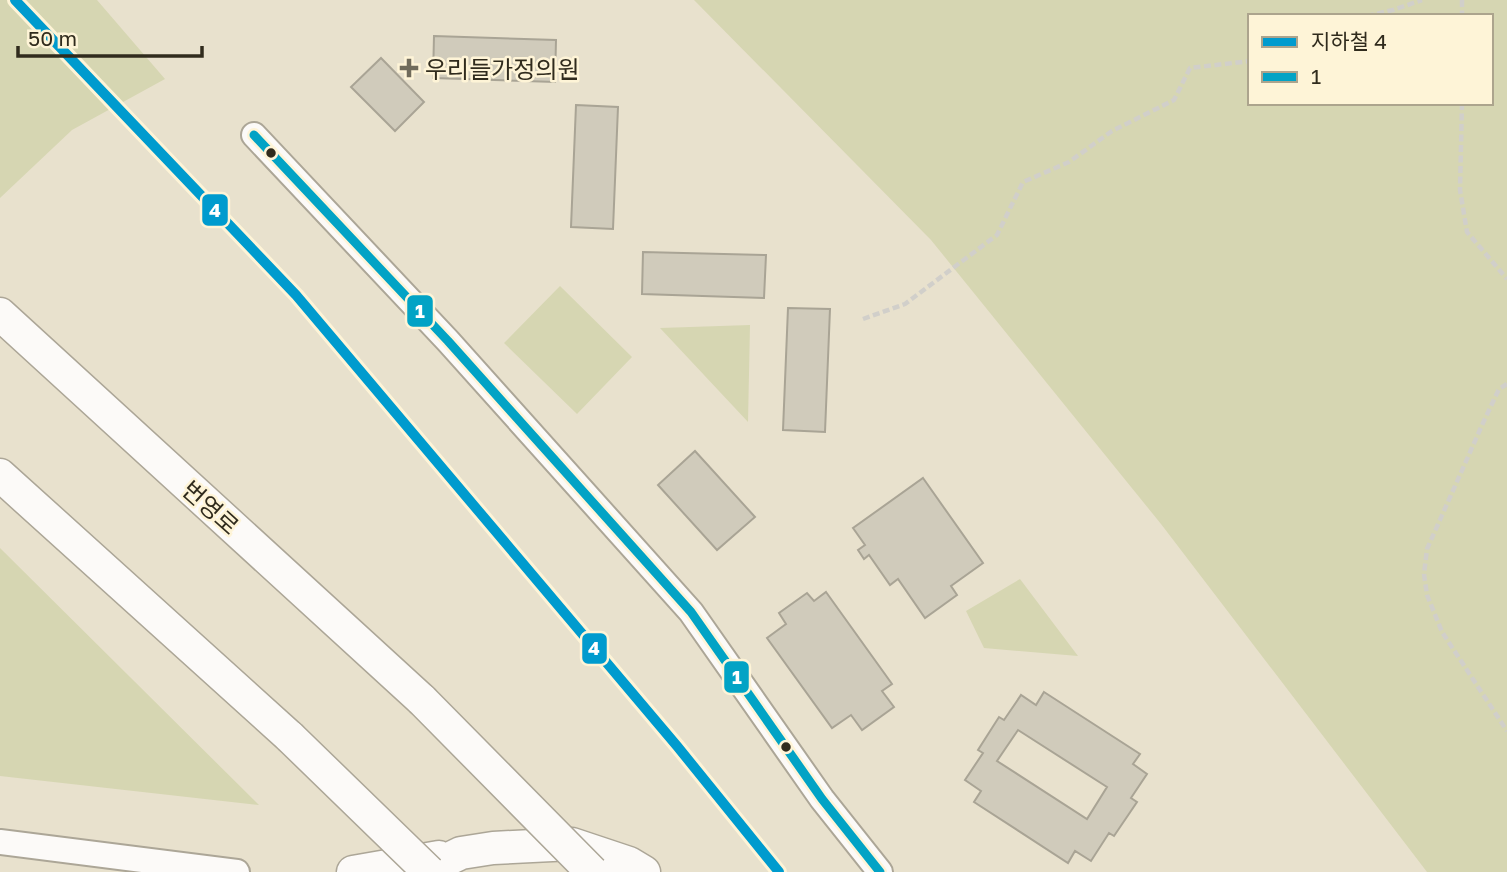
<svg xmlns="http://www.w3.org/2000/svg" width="1507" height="872" font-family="'Golos Text','Noto Sans KR',sans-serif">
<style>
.green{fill:#d6d6b2;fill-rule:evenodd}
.building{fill:#d0cbbb;stroke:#a9a495;stroke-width:2;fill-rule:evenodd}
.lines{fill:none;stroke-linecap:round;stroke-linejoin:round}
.minor-casing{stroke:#aca697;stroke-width:28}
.tertiary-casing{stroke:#aca697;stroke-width:35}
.path{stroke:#d1cfca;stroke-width:4.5;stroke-dasharray:7 3.5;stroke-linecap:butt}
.minor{stroke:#fcfaf8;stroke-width:24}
.tertiary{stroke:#fcfaf8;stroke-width:32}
.tertiary-bridge-casing{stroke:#aca697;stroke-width:35;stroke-linecap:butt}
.tertiary-bridge{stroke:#fcfaf8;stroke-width:32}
.bus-1-casing{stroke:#fef4d7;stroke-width:14}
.bus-1{stroke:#02a3c5;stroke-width:9}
.metro-1-casing{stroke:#fef4d7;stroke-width:16}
.metro-1{stroke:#009bce;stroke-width:10}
.poi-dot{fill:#706b5b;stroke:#fef4d7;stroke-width:2.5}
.bus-dot{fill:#302b1d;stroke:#fef4d7;stroke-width:2.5}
.labels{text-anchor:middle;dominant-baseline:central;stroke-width:5;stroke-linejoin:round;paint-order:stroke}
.poi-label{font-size:24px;fill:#302b1d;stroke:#fef4d7;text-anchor:start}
.street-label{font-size:24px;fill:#302b1d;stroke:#fef4d7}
.line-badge{stroke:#fef4d7;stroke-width:2.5}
.badge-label{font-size:19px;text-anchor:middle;font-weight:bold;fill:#fff}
</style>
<rect width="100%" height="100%" fill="#e8e1cd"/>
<!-- green -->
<path class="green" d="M0,0H97L165,79L72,130L0,198Z
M694,0H1507V872H1427L1161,524L931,240ZM1250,16H1491V103H1250Z
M560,286L632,357L577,414L504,343Z
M750,325L748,422L660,328Z
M0,548L259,805L0,776Z
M1020,579L1078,656L984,648L966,611Z"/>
<!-- building -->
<path class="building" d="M434,36L556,40L555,82L433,78Z
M381,58L424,102L395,131L351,87Z
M576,105L618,107L613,229L571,227Z
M643,252L766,255L764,298L642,294Z
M788,308L830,309L825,432L783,430Z
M695,451L755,517L717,550L658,485Z
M923,478L983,563L951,586L957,595L925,618L898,579L890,585L869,555L864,559L858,550L865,545L853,528Z
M826,592L892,684L882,691L894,707L862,730L851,715L832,728L767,638L786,624L779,613L807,593L814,601Z
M1044,692L1140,754L1133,764L1147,774L1131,798L1137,802L1114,836L1109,833L1091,861L1075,851L1068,863L974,802L981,791L965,780L983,753L978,750L999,717L1004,720L1021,695L1036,705ZM1018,730L1107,787L1087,819L997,761Z"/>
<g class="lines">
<!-- minor casing -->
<g class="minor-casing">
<path id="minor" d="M254,135L448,341L691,612L822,799L880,872
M0,842L237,872"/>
</g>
<!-- tertiary casing -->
<g class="tertiary-casing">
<path id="tertiary" d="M0,314L422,700
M0,475L290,737
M353,872L439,857
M422,872L461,853L493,848L572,844L629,863L644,872"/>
</g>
<!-- path -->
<path class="path" d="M1462,0V16
M1367,16L1393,10L1422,0
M1462,103L1460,190L1467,232L1507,279
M863,319L905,304L997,235L1023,182L1069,162L1112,131L1174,100L1190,68L1250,61
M1507,384L1499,389L1483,423L1427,549L1424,574L1427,595L1442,632L1507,731"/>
<!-- minor -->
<use href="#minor" class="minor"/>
<!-- tertiary -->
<use href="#tertiary" class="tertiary"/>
<!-- tertiary-bridge casing -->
<g class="tertiary-bridge-casing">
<path id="tertiary-bridge" d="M422,700L592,872
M290,737L429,872"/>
</g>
<!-- tertiary-bridge -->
<use href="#tertiary-bridge" class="tertiary-bridge"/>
<!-- bus-1 casing -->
<g class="bus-1-casing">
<path id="bus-1" d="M254,135L448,341L691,612L822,799L880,872"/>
</g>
<!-- bus-1 -->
<use href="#bus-1" class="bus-1"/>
<!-- metro-1 casing -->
<g class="metro-1-casing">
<path id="metro-1" d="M15,0L296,295L677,746L779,872"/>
</g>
<!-- metro-1 -->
<use href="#metro-1" class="metro-1"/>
</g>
<!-- markers -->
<path class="poi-dot" d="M405.5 57.5h7v7h7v7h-7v7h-7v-7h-7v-7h7z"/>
<g class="bus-dot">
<circle cx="271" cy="153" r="6"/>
<circle cx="786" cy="747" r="6"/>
</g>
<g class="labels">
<!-- poi labels -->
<g class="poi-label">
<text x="425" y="68">우리들가정의원</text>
</g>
<!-- street labels -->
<g class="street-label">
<text transform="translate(211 507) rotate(42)">번영로</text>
</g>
</g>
<g class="line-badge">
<rect x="201" y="193" width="28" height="34" rx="7" fill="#009bce"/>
<rect x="406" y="294" width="28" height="34" rx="7" fill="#02a3c5"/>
<rect x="581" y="632" width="27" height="33" rx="7" fill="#009bce"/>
<rect x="723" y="660" width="27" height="34" rx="7" fill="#02a3c5"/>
</g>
<g class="badge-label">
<text x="215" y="217">4</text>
<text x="420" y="318">1</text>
<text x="594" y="655">4</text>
<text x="737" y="684">1</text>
</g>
<!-- legend -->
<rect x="1248" y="14" width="245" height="91" fill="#fef4d7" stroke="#aca48d" stroke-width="2"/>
<rect x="1262" y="37" width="35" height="10" fill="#009bce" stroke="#aca48d" stroke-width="2"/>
<text x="1311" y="49" font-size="21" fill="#302b1d">지하철 4</text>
<rect x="1262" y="72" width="35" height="10" fill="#02a3c5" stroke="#aca48d" stroke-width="2"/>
<text x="1311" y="84" font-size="21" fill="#302b1d">1</text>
<!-- scale -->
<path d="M18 46v10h184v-10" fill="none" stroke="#302b1d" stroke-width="3.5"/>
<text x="28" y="46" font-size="21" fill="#302b1d" stroke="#fef4d7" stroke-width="5" paint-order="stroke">50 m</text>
</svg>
